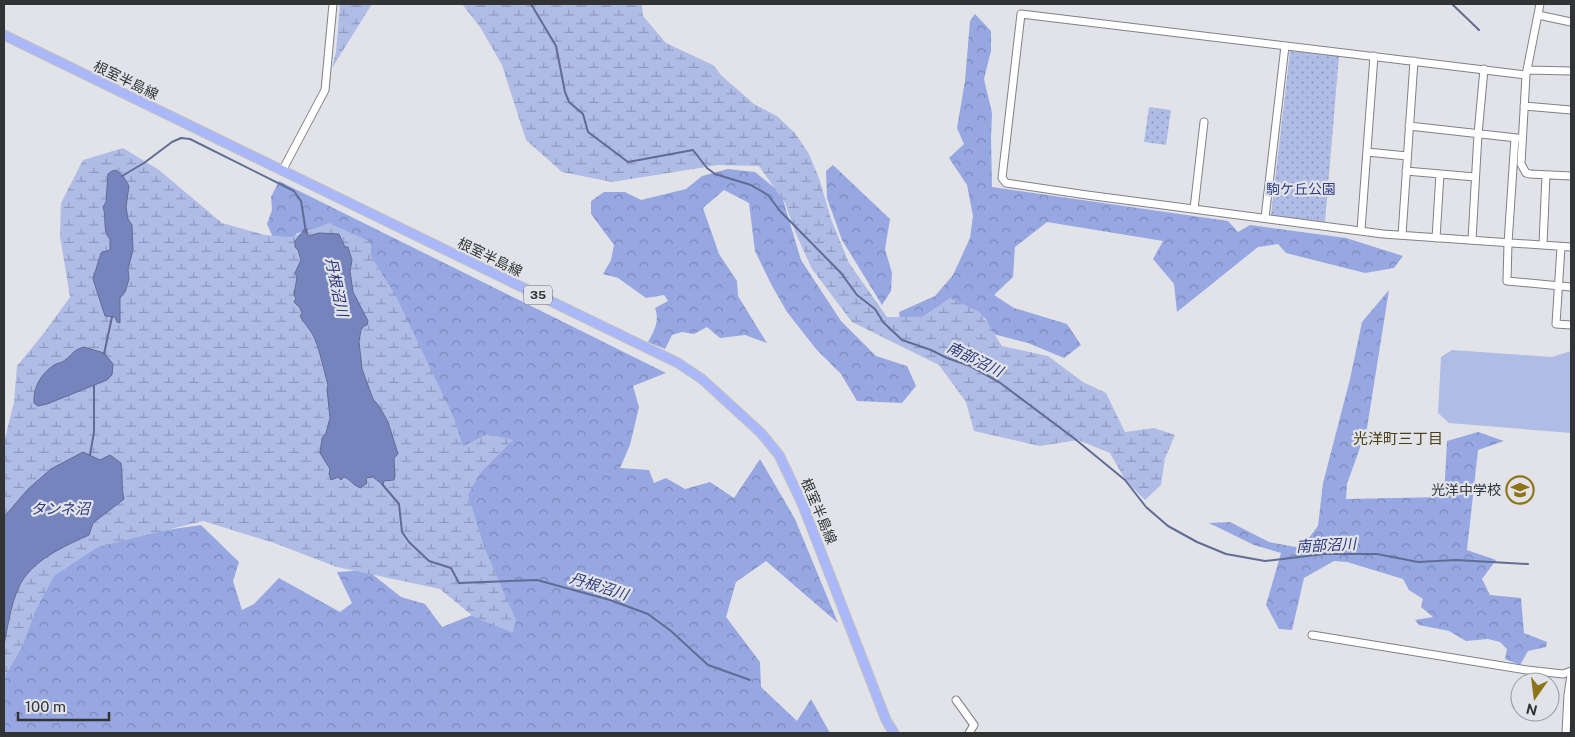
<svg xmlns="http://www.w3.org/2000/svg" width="1575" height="737" font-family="'Public Sans','Noto Sans JP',sans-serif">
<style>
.green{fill:url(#green-dots)}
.forest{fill:url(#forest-crowns)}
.wetland{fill:url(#wetland-marsh)}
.pitch{fill:#afbce6}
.water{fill:#7584bc;stroke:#616c94}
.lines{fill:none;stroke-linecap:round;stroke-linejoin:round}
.stream{stroke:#616c94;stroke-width:2}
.minor-casing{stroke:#7f8187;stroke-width:9}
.major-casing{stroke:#c2c2c2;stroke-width:11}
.minor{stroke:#fff;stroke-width:7}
.major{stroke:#aab8fa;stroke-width:9}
.labels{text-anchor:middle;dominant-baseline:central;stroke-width:4.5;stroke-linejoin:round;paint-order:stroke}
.shield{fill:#e1e3e9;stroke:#66686b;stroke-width:1}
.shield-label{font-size:12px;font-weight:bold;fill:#323335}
.street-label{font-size:14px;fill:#323335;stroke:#e1e3e9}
.park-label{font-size:14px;fill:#323e84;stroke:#e1e3e9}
.poi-label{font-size:14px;fill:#323335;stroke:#e1e3e9;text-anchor:end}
.water-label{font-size:15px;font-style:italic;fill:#2c377c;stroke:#e1e3e9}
.neighbourhood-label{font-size:15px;fill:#4c3f17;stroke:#e1e3e9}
</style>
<defs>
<pattern id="green-dots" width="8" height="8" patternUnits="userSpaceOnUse" patternTransform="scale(1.25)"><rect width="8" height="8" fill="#afbce6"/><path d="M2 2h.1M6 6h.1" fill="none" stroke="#8f99bb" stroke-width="1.8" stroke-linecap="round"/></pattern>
<pattern id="forest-crowns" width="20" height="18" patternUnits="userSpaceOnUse" patternTransform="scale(1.25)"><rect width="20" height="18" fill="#97a7e1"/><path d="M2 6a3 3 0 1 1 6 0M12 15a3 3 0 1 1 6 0" fill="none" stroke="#7c89b7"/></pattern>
<pattern id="wetland-marsh" width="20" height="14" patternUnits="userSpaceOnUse" patternTransform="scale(1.25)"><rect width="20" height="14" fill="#afbce6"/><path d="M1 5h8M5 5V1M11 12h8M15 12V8" fill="none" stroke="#8f99bb"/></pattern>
</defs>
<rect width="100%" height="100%" fill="#e1e3e9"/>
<!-- green -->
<path class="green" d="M1290,51L1339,56L1325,222L1271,215Z
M1149,107L1171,110L1166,145L1144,142Z"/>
<!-- forest -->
<path class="forest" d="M975,14L991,31V51L984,79L992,113L991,138L992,187L1228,221L1238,232L1250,225L1346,238L1403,256L1394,268L1365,273L1286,253L1278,244L1258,247L1177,312L1174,284L1153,259L1163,241L1047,222L1015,247L1013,277L994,295L1014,308L1067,324L1081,345L1064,358L1028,343L993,334L985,318L964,312L901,325L899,312L935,296L953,275L970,238L973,216L967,185L949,158L964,144L957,128L965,81L970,21Z
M833,165L890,219L885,249L892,273L891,291L882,305L842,240L827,198L826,171Z
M728,169L755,172L781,193L801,260L841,321L876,356L907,366L916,386L902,403L857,401L841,374L816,349L787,312L771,284L755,251L749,203L724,190L703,208L719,254L737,281L738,296L767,343L745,335L720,338L707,327L694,334L682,332L672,335L665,349L648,342C654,331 660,321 655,308L668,301L664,295L646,298L618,278L603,274L611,260L614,245L591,214V201L604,192H625L641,200L686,189L702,176Z
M279,181L666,373L633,386L639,407L630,445L620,468L649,470L654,483L666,478L685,489L710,482L734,498L760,459L795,519L838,623L766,561L736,582L726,617L760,662L761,687L797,721L811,699L830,733H4V657L42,566L125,536L201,525L239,562L233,581L242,610L254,604L279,578L340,612L352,603L337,572L367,570L401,597L425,604L442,627L477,613L338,231L308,230L296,234L293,245L275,242L267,224L272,210L271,197Z
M1389,290L1367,428L1347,484L1346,499L1444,497L1447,441L1478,432L1504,441L1478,450L1467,550L1496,560L1482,579L1490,595L1521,598L1524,633L1547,642L1546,647L1528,651L1520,665L1505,659L1507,649L1500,642L1488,639L1466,641L1449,631L1419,625L1415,620L1433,617L1421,607L1423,599L1409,590L1403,579L1347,562L1334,561L1304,578L1292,630L1279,629L1266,605L1281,553L1254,545L1209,523L1230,522L1269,542L1301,548L1318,526L1323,483L1350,379L1362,322Z"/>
<!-- wetland -->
<path class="wetland" d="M340,4H372L332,68L336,52Z
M462,4H642L643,16L666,43L713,65L722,76L754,104L777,116L795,133L809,154L819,178L831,219L849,263L887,317H922L950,298L980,312L1002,346L1048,356L1083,382L1106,393L1125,432L1154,428L1175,435L1165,458L1161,485L1145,500L1126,481L1110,453L1078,440L1040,446L974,431L966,402L939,365L852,322L812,269L796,234L785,203L759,166L718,165L612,182L562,172L526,140L502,65L480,27Z
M123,148L159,170L222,223L265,235L291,237L329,223L371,242V256L396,296L415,336L454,418L463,446L488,434L513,440L481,472L468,495L485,549L516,620L513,633L474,617L440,589L337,567L274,543L203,521L98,547L54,576L36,610L22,647L4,678V442L14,402L17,366L44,333L70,297L60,236L61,203L83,160Z"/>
<!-- pitch -->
<path class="pitch" d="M1452,350L1552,357L1571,351V433L1449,423L1438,413L1441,357Z"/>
<!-- water -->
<path class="water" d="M116,170L123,176L129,186L126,207L128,219L132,225L133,250L128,269L129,279L125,292L120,298V323L117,322L115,317L105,316L93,279L101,253L110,250V239C102,231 107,218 103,207L106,202L108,174L112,171Z
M304,230H307L308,236L319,233L339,234L345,247H348L352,260L350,271L353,292L368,321L367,325L364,326L361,330L359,341L362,369L373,399L379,406L388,422L398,454L394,458L395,476L394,480L384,481L383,485L373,477L366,478L367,483L361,488C353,486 352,480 344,477L341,480L338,477L331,480L329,474L330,469L320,453L322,438L326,433L330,418L327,389L328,385C324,371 319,346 313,335C309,328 304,323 300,316L302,313L300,308L294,302L296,298L294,295L297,277L295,273L301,260L298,250L295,247V241Z
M84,347L104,353L113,364L112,375L107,380L47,404L38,406L34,403C33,387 41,374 54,365C57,363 62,363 65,360C73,354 73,350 84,347Z
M83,452L100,460L110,455L121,463C123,476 121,486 124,499L93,523L89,535C67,545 39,557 24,578C12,595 8,625 4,645V517L28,489L51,469Z"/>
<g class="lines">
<!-- stream -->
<path class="stream" d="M531,4L556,46L565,92L569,102L583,114L588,132L628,162L693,150L707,168L715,174L751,185L768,195L780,211L841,273L857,295L875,309L883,322L902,340L931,350L947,358L970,366L999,382L1075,439L1125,480L1146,507L1168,526L1197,542L1226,554L1265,561L1324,554H1377L1418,562L1456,560L1528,564
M1452,4L1479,30
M122,176L144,163L172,142L181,138L190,139L294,191L301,201L306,232
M104,354L112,317
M90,455L94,432V386
M382,484L399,504L402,532L409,542L429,561L451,568L459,583L537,580L610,600L648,614L671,631L708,665L750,680"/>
<!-- minor casing -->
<g class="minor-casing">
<path id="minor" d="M1540,4L1526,75L1521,164L1526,173L1530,174L1571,176
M1538,15L1571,22
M1527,70L1571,71
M1526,75L1021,14L1002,178L1006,183L1087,195L1383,234L1571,247
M1524,106L1571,110
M1409,126L1517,138
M1515,138L1508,243L1507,281L1571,287
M1367,152L1407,156
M282,171L325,90L333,4
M1406,171L1475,177
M1194,209L1204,122
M1265,218L1285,46
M1361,230L1374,56
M1402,235L1414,61
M1436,238L1440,174
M1472,240L1478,134L1484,69
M1543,245L1546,175
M1561,247L1556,324L1571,325
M1312,635L1527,670L1563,674L1571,671
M956,700L974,725L969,733
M1566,733L1568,695L1571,675"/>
</g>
<!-- major casing -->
<g class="major-casing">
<path id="major" d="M4,35L678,363L702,379L761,433L779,455L802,503L886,720L894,733"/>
</g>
<!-- minor -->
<use href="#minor" class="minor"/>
<!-- major -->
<use href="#major" class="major"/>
</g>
<!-- icons -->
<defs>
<g id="school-ring" transform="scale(1.4375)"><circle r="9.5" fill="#e1e3e9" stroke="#8e7419" stroke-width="1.5"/><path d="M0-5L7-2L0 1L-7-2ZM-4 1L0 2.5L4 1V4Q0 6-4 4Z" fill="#8e7419"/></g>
</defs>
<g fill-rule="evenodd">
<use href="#school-ring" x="1520" y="490"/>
</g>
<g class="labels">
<!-- shield labels -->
<rect class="shield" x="524" y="285.5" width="28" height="19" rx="4"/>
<g class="shield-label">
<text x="538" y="295">35</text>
</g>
<!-- street labels -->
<g class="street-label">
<text transform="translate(126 80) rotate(26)">根室半島線</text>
<text transform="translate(490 257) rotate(26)">根室半島線</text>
<text transform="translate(819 511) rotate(67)">根室半島線</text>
</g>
<!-- park labels -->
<g class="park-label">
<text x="1301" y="189">駒ケ丘公園</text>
</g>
<!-- poi labels -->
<g class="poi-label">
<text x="1501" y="490">光洋中学校</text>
</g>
<!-- water labels -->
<g class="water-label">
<text transform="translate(337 287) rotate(78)">丹根沼川</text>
<text transform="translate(975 359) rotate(26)">南部沼川</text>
<text x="60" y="508">タンネ沼</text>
<text transform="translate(1326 545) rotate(-3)">南部沼川</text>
<text transform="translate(599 586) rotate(17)">丹根沼川</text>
</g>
<!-- neighbourhood labels -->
<g class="neighbourhood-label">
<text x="1398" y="438">光洋町三丁目</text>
</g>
</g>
<!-- border -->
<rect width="1575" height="737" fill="none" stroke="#323335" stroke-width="10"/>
<!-- north arrow -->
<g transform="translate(1535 697) rotate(194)"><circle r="24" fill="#e1e3e9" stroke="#9b9da1"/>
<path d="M0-4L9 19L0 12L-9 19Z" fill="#8e7419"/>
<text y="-8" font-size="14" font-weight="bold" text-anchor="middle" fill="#323335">N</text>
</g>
<!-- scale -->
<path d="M18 712v8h91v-8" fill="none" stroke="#323335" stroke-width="2.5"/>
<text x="25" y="712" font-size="15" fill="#323335" stroke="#e1e3e9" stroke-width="4" paint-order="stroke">100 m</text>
</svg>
